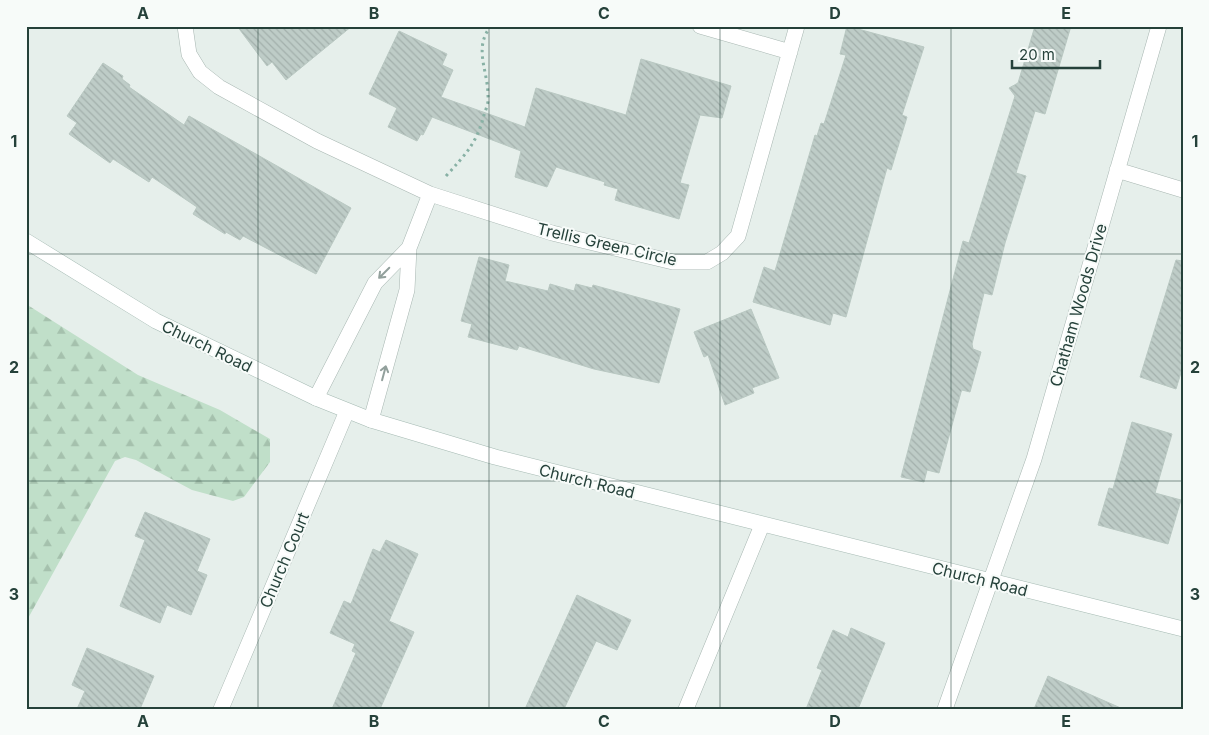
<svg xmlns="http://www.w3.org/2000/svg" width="1209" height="735" font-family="Inter,sans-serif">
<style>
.forest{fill:url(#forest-firs)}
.building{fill:url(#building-back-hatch);stroke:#b9c8c2}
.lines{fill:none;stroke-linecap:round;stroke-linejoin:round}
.street-casing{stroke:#a8b7b2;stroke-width:16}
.secondary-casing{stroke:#a5bab3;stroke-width:16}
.path{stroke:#88b1a5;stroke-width:3;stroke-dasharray:2.5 4;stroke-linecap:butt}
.street{stroke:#fff;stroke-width:15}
.secondary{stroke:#fff;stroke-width:15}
.oneway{stroke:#92a09c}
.grid{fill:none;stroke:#25413a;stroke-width:1;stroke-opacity:0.55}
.labels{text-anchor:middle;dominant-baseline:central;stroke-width:4;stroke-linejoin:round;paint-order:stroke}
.street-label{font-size:16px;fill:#25413a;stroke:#f7fbf9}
.neatline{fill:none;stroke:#25413a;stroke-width:2}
.grid-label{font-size:16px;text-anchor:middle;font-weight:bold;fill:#25413a}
</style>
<defs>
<pattern id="forest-firs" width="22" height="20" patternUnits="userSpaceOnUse" patternTransform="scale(1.25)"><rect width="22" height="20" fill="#c0dfc9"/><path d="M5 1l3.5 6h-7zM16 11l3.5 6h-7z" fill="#a5c1ad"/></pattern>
<pattern id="building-back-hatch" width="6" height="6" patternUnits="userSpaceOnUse" patternTransform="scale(1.25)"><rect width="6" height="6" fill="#beccc7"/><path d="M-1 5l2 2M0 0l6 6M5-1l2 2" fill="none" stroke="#a3b0ac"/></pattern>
</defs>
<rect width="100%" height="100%" fill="#e6efeb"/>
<!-- forest -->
<path class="forest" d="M26,304L138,375L220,410L270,439V462L244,497L233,501L192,490L136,460L125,457L115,461L26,622Z"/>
<!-- building -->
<path class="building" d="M237,26H352L286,80L272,62L267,66Z
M847,26L924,47L902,115L907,117L891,170L887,168L846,317L833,313L830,325L753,302L764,267L775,271L815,135L817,136L821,123L824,124L846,55L840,54Z
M1035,26H1071L1045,114L1035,111L1016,173L1026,176L1005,243L992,295L984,293L972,344L973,349L981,352L970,392L962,390L961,392L939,473L927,470L924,482L901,477L963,241L969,243L1015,96L1009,88L1018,83Z
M399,31L447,54L442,65L453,70L441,97L525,127L536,88L626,115L641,59L731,86L722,118L700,115L680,183L689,185L679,219L615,200L618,189L604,185L605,182L556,167L547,187L515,177L521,151L432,117L423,135L421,134L417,141L388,127L397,108L369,94Z
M103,63L123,76L122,79L130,85L129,87L184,125L189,116L351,208L316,274L243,236L240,240L226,232L225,234L193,214L197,207L152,177L149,182L113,159L110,163L69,134L77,123L67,116Z
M479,257L509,265L505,281L548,291L550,284L574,291L576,284L592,288L593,285L680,309L659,383L594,369L519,346L517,350L468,337L472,324L461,321Z
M1176,260L1183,261V366L1176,389L1140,377Z
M751,309L779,378L752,388L754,393L725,405L708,355L704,357L694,332Z
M1132,422L1172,434L1155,493L1181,500L1168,544L1098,525L1109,488L1113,489Z
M145,512L210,539L197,571L207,575L191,615L167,605L160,623L120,606L145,540L135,536Z
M386,540L418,554L389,621L414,632L380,709H332L356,653L352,651L355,644L330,633L344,601L351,604L373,549L380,552Z
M577,595L631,620L617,650L596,641L564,709H525Z
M851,628L885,643L858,709H806L822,670L817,668L833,630L848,637Z
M87,648L154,676L140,709H77L85,691L72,685Z
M1048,676L1123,709H1034Z"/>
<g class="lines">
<!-- street casing -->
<g class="street-casing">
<path id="street" d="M185,26L189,54L200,72L219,87L317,141L430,194
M700,26L790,52
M1117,170L1183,190
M409,248L430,194L552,233L673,262H707L722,253L738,236L797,26
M316,398L375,283L409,248L407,290L371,420
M221,709L347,411
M686,709L762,525
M945,709L1034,459L1159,26"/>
</g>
<!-- secondary casing -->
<g class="secondary-casing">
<path id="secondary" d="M26,241L156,321L316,398L371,420L495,457L1183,629"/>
</g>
<!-- path -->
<path class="path" d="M446,176C465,155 477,143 484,115C486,109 489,102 488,96C488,70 473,48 491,26"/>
<!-- street -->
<use href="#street" class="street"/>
<!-- secondary -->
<use href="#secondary" class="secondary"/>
</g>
<!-- one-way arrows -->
<defs><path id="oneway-shaft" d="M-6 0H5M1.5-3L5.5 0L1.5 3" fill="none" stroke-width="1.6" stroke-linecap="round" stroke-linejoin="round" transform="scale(1.25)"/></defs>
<g class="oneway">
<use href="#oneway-shaft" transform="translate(384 273) rotate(135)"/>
<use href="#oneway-shaft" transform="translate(384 373) rotate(-75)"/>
</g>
<!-- grid -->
<path class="grid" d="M258,26V709M489,26V709M720,26V709M951,26V709M26,254H1183M26,481H1183"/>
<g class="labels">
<!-- street labels -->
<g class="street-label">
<text transform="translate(607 244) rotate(13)">Trellis Green Circle</text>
<text transform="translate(1078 305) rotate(-74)">Chatham Woods Drive</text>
<text transform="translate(207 346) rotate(26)">Church Road</text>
<text transform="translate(587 481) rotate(14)">Church Road</text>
<text transform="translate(284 560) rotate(-67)">Church Court</text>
<text transform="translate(980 579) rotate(14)">Church Road</text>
</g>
</g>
<!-- border -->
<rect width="1209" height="735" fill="none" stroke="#f7fbf9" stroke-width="55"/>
<!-- scale -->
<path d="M1012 60v8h88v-8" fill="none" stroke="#25413a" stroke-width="2.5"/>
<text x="1019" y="60" font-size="15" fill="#25413a" stroke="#f7fbf9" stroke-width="4" paint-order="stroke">20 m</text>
<rect x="28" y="28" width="1154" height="680" class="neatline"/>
<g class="grid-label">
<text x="143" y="19">A</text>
<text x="374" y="19">B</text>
<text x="604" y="19">C</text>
<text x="835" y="19">D</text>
<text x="1066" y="19">E</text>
<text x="14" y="147">1</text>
<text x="1195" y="147">1</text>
<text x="14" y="373">2</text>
<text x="1195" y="373">2</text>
<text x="14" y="600">3</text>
<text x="1195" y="600">3</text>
<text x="143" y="727">A</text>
<text x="374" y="727">B</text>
<text x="604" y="727">C</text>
<text x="835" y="727">D</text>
<text x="1066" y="727">E</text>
</g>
</svg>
